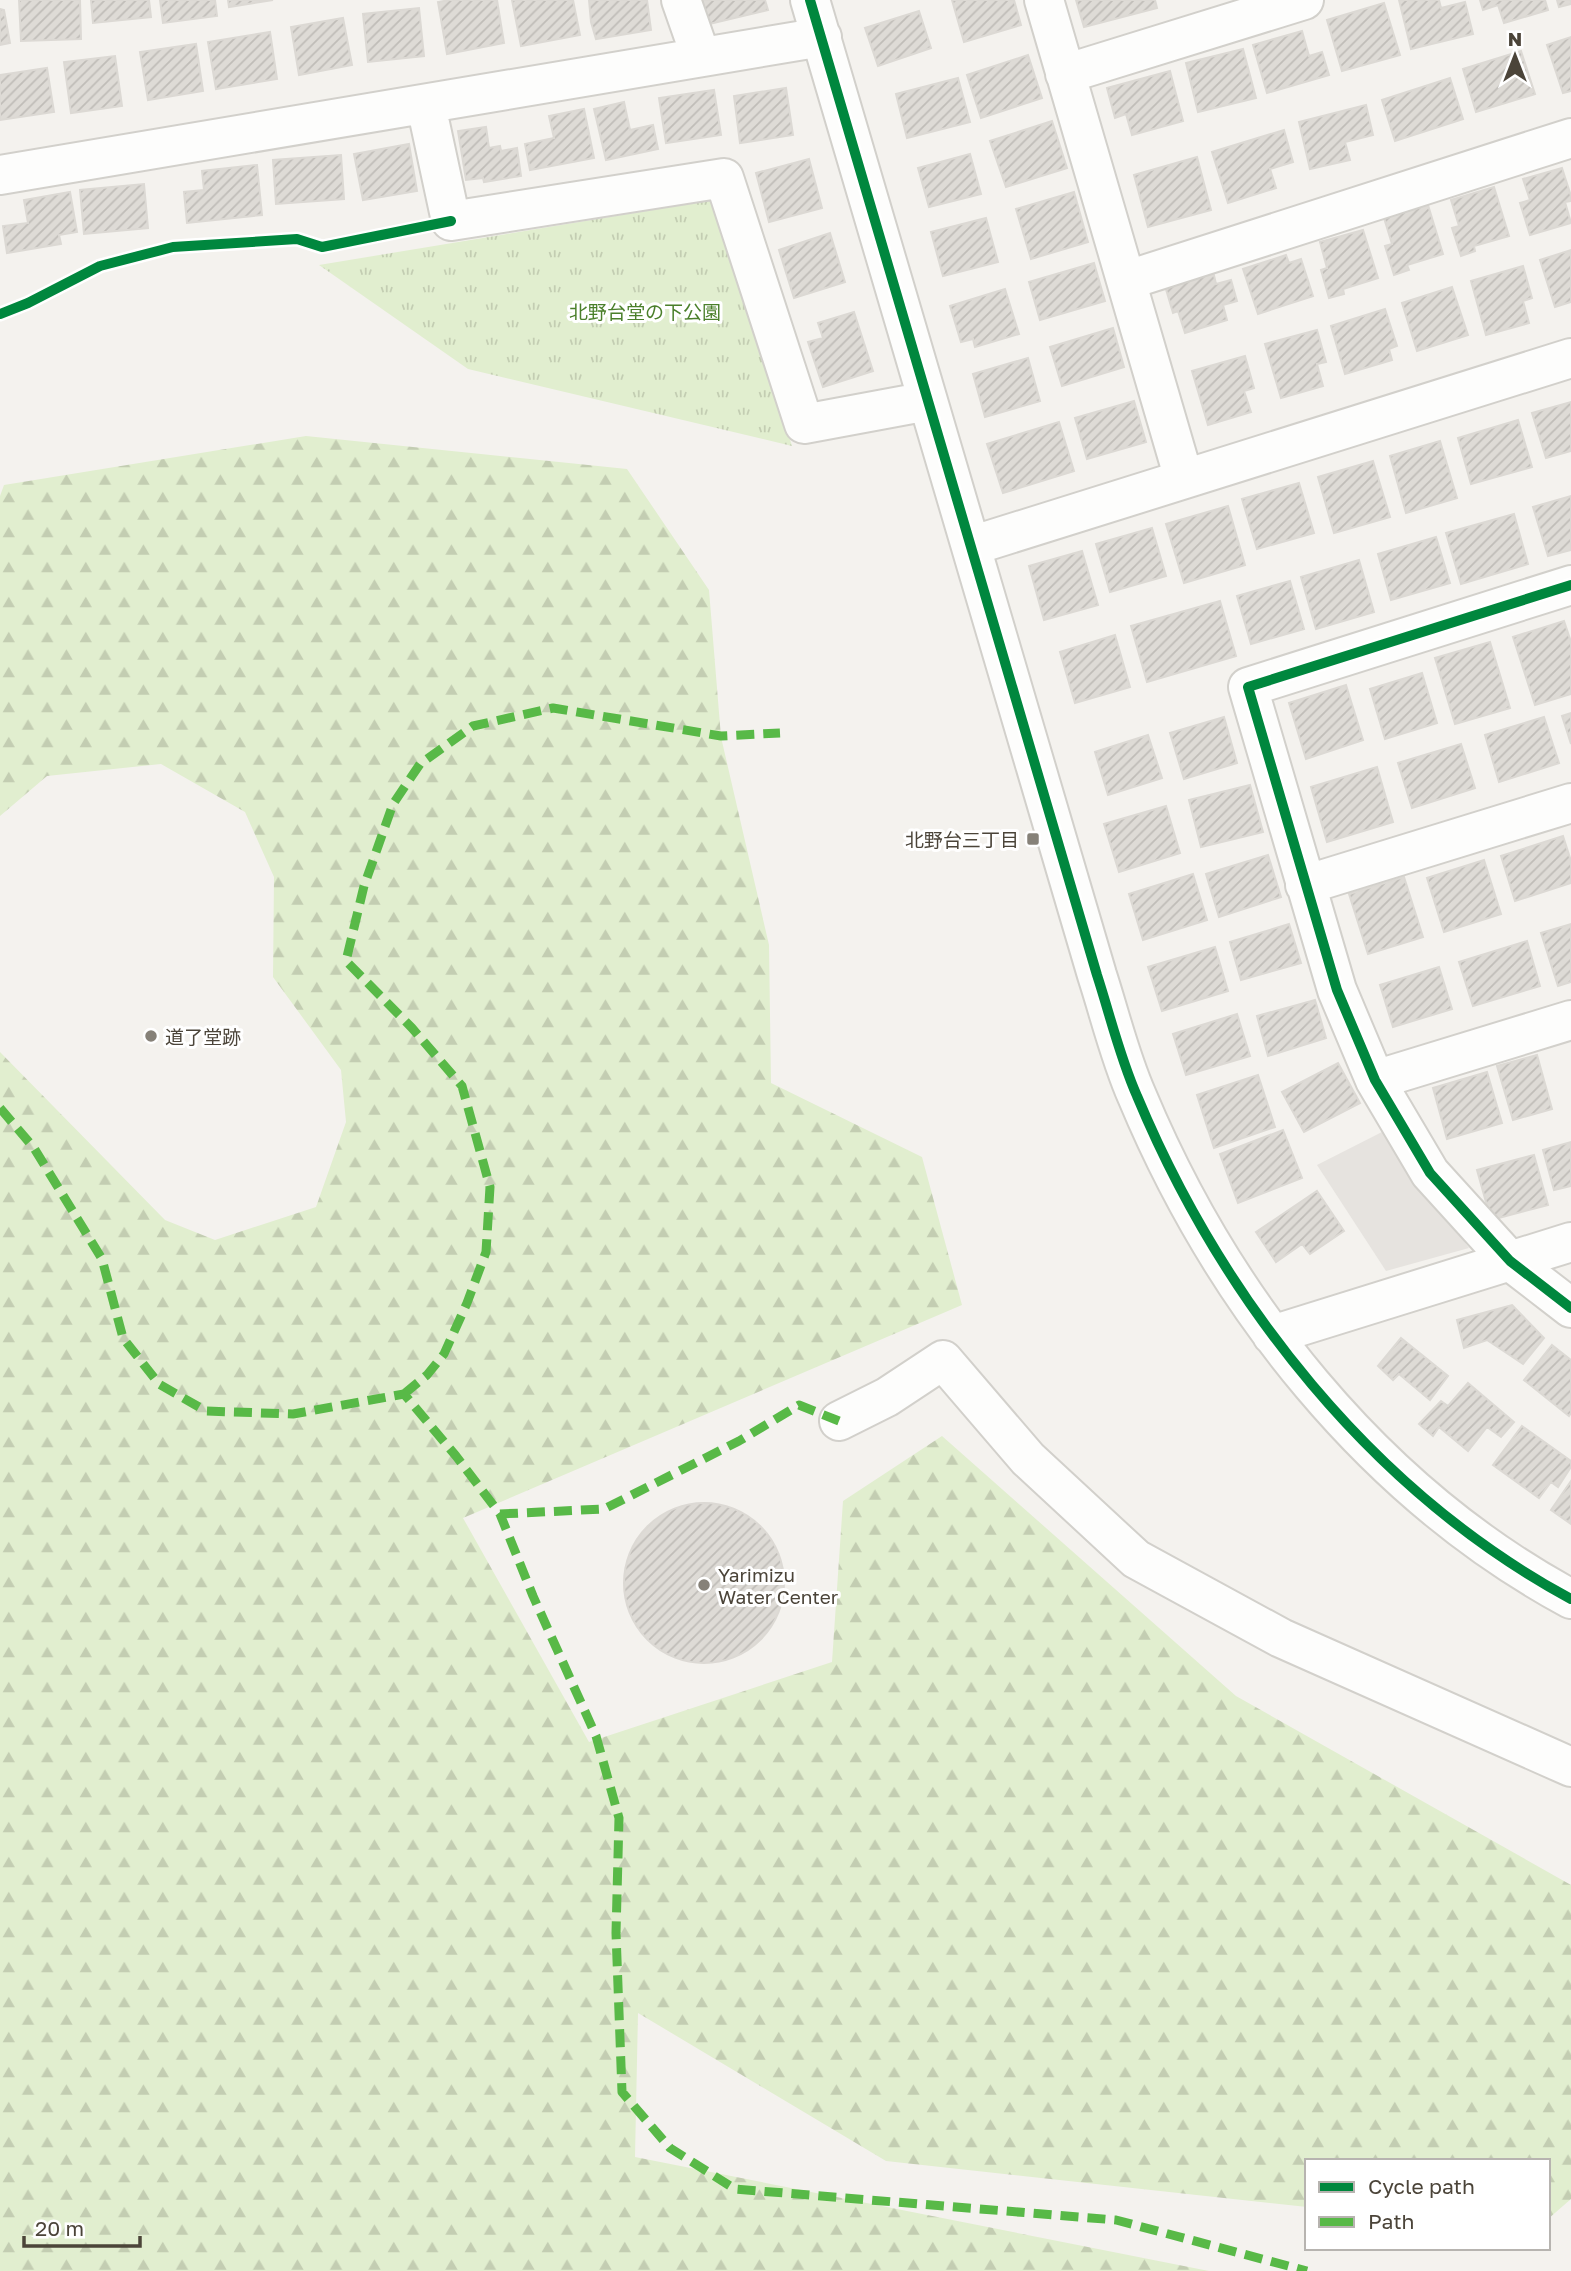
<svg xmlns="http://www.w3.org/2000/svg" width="1571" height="2271" font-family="'Golos Text','Noto Sans JP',sans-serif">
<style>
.grass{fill:url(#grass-tufts)}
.forest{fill:url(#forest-firs)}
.parking{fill:#e6e3df}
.building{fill:url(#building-hatch);stroke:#dcd9d4;stroke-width:2}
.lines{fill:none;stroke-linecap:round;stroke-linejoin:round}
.minor-casing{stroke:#d2d0cb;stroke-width:42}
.minor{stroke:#fdfdfc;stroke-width:38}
.quiet{stroke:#58b947;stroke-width:9;stroke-dasharray:18 9;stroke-linecap:butt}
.cycleway-casing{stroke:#fff;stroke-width:15}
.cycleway{stroke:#00873e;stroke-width:10}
.poi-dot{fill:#868178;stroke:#fff;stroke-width:2.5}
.labels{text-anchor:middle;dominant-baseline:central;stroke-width:6;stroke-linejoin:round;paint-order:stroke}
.park-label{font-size:19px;fill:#4a7f2a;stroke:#fff}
.poi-label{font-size:19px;fill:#4b4439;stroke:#fff;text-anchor:start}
</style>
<defs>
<pattern id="grass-tufts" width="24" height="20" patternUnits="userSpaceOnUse" patternTransform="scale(1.75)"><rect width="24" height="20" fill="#e1eecf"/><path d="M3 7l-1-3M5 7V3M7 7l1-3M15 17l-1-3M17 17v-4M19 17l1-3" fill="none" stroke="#c3cdb2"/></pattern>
<pattern id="forest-firs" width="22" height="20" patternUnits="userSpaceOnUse" patternTransform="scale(1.75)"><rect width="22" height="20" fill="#e1eecf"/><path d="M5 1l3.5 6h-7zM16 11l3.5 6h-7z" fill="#c3cdb2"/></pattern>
<pattern id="building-hatch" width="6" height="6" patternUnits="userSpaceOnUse" patternTransform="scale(1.75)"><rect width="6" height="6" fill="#dedbd6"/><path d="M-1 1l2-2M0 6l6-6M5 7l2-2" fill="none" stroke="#c0bdb8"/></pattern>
</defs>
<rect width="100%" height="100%" fill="#f4f2ee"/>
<!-- grass -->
<path class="grass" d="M712,200L792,446L468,369L319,265Z"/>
<!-- forest -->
<path class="forest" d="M306,436L627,469L709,590L721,737L769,945L771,1083L922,1157L962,1305L463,1518L589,1742L832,1662L843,1501L942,1436L1236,1696L1571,1885V2199L1548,2219V2161H1307V2207L886,2161L638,2013L635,2157L1209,2271H0V1052L165,1220L215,1240L316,1207L346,1122L341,1070L273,977L274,877L245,812L161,764L47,776L0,816V496L4,485Z"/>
<!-- parking -->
<path class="parking" d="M1382,1132L1469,1248L1386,1271L1317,1165Z"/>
<!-- building -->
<path class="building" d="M19,0H80L81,39L21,41Z
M91,0H149L151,17L93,23Z
M160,0H215L217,16L163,23Z
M228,0H273L229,7Z
M450,0H497L504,43L447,54L438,2Z
M512,0H573L580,35L521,46Z
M589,0H647L651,30L596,39L591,22Z
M699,0H765L768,10L705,25Z
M952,0H1014L1021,25L964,42Z
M1076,0H1155L1157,8L1084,27Z
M1399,0H1439L1441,8L1465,2L1473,34L1411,49Z
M1480,0H1545L1548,10L1504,23L1498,5L1483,10Z
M1557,0H1571V4L1559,7Z
M1384,3L1400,55L1342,71L1327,20Z
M419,8L424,56L368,62L363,14Z
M0,9L4,10L10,43L0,45Z
M919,11L931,48L878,66L865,28Z
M343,18L352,65L299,75L291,27Z
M1302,31L1309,56L1322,52L1329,75L1267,93L1253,45Z
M270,32L277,79L216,89L208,42Z
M1571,37V91L1563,93L1547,45Z
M196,44L203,91L148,100L140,52Z
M1243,49L1256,98L1198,112L1186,63Z
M1521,51L1535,94L1476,112L1463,69Z
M1028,55L1042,98L981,118L967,75Z
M115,56L122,106L71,113L64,62Z
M47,68L54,112L0,120V75Z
M1170,71L1183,121L1132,135L1126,114L1115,118L1107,88Z
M958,78L970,122L907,138L896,94Z
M1450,78L1463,119L1395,141L1382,100Z
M786,88L793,135L740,143L734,96Z
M714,90L721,135L666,143L659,98Z
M624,102L630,130L653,125L658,149L606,160L594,109Z
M1366,105L1373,135L1345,142L1350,160L1310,169L1299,122Z
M584,109L594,158L530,170L525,144L554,138L549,116Z
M1052,121L1067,168L1006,187L990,141Z
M486,127L489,148L500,146L501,151L517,148L521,176L484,182L483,178L466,180L458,131Z
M1284,130L1293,162L1270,169L1276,188L1228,203L1212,152Z
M409,144L417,191L363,200L354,154Z
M970,154L981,194L929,207L918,168Z
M341,155L344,199L276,204L273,160Z
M1197,157L1211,210L1148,227L1134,175Z
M809,159L822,208L769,222L756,173Z
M257,165L262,215L187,223L184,192L204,190L202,171Z
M1562,168L1571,196V201L1565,202L1571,223L1530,235L1520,203L1530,200L1523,179Z
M144,184L148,228L84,234L80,190Z
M1494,187L1509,236L1474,246L1475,251L1461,256L1452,228L1459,226L1451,200Z
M70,192L77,232L59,235L61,244L7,253L3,226L28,223L24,200Z
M1074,192L1088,242L1031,259L1016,209Z
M1428,205L1443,254L1407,265L1409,270L1394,275L1385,246L1392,244L1384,218Z
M986,218L998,262L943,276L931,232Z
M1363,230L1378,278L1343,289L1344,294L1329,298L1321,270L1327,268L1320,242Z
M830,233L845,282L794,298L779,250Z
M1571,250V302L1555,307L1540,260Z
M1286,255L1289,263L1301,259L1313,296L1258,314L1243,269Z
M1094,263L1105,301L1040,320L1029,282Z
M1523,266L1532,298L1523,301L1529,323L1486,335L1471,281Z
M1213,271L1216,284L1231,280L1237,301L1223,305L1227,320L1185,333L1178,311L1173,313L1165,286Z
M1452,287L1468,335L1417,351L1402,303Z
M1005,289L1019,334L975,347L973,339L961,342L950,306Z
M1385,309L1397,346L1389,349L1392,360L1345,374L1331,326Z
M854,312L873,371L823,387L808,342L823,338L818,323Z
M1113,328L1124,367L1062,386L1050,347Z
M1317,330L1326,362L1317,364L1323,386L1281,398L1265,344Z
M1245,356L1254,388L1244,391L1251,412L1208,425L1192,371Z
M1028,358L1040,401L985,417L973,374Z
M1134,401L1146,442L1087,459L1075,418Z
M1571,402V451L1546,458L1532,413Z
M1518,420L1532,467L1471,484L1458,438Z
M1059,422L1074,471L1003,493L987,444Z
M1440,441L1457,498L1406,513L1390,456Z
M1373,461L1390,517L1334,533L1318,477Z
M1299,483L1314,533L1257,549L1242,499Z
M1571,496V550L1548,556L1533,507Z
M1228,506L1245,565L1184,583L1166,524Z
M1514,514L1528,564L1461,584L1446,533Z
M1152,528L1166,576L1110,592L1096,544Z
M1436,537L1450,583L1391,600L1378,554Z
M1082,551L1098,605L1044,620L1029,566Z
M1359,560L1374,612L1316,629L1301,577Z
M1290,581L1304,629L1251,644L1237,596Z
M1220,601L1236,656L1147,682L1131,626Z
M1564,621L1571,642V694L1535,705L1513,637Z
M1115,635L1130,687L1075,703L1060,652Z
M1490,642L1510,708L1455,724L1435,658Z
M1422,673L1437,723L1385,739L1370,689Z
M1346,685L1363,740L1306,759L1289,703Z
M1571,713V744L1562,716Z
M1224,717L1237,763L1184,779L1170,733Z
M1544,717L1559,763L1499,782L1485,735Z
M1148,735L1162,778L1108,795L1095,752Z
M1461,744L1475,788L1412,808L1398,763Z
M1377,767L1393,822L1327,842L1311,787Z
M1250,785L1263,832L1201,847L1189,800Z
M1166,806L1180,853L1119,872L1104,824Z
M1563,836L1571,861V883L1515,901L1501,856Z
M1268,855L1281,897L1219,917L1206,874Z
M1484,860L1501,914L1444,932L1427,878Z
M1193,874L1207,920L1143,940L1129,894Z
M1404,877L1423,937L1368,954L1349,894Z
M1289,924L1301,963L1241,980L1230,942Z
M1571,924V982L1558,986L1541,933Z
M1527,941L1540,986L1473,1006L1459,962Z
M1215,947L1228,991L1162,1011L1148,967Z
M1439,967L1452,1009L1393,1027L1380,985Z
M1315,1000L1326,1038L1268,1056L1257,1016Z
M1237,1014L1250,1056L1186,1075L1173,1034Z
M1537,1055L1552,1109L1513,1120L1497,1066Z
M1338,1063L1360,1103L1304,1132L1282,1092Z
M1487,1072L1502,1123L1447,1139L1433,1088Z
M1258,1075L1275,1127L1214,1148L1197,1095Z
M1283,1130L1302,1178L1238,1203L1220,1154Z
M1571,1142V1186L1554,1190L1543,1150Z
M1534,1155L1548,1205L1491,1220L1477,1170Z
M1317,1191L1344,1231L1310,1254L1302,1244L1276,1262L1256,1232Z
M1512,1305L1544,1338L1523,1364L1487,1340L1464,1348L1457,1320Z
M1401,1338L1448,1376L1430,1400L1399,1374L1393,1380L1378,1366Z
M1552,1345L1571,1360V1413L1569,1416L1524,1380Z
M1468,1383L1514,1422L1501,1437L1487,1427L1468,1451L1439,1427L1433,1436L1419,1424L1441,1401L1448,1406Z
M1522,1426L1571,1461V1467L1558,1487L1551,1482L1539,1498L1493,1465Z
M1571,1481V1524L1551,1510Z
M624 1583a80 80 0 1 1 160 0a80 80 0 1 1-160 0Z"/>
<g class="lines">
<!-- minor casing -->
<g class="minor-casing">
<path id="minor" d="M681,0L701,57
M810,0L1097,975C1110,1015 1120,1058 1137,1096C1223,1302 1373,1492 1571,1599
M1044,0L1184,479
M1065,74L1304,0
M426,105L451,221L724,178L804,424L928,401
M0,175L822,37
M1128,280L1571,138
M971,546L1571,358
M1571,585L1248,687L1337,990L1375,1080L1430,1173L1510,1261L1571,1308
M1305,885L1571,803
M1375,1080L1571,1020
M1272,1335L1571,1242
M839,1421L887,1397L943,1360L1028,1459L1136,1559L1281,1638L1571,1767"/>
</g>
<!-- minor -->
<use href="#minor" class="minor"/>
<!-- quiet -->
<path class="quiet" d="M0,1108L34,1148L102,1259L123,1338L159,1384L206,1411L293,1414L404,1394L456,1456L500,1514L533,1596L596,1736L619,1818L616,1933L622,2092L670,2148L735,2189L1116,2220L1307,2271
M404,1394L427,1375L444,1354L467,1303L486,1252L490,1187L462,1086L412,1028L346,961L364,886L393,804L420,764L473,726L553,708L721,736L780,733
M500,1514L604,1509L739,1441L799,1405L839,1421"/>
<!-- cycleway casing -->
<g class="cycleway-casing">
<path id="cycleway" d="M810,0L1097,975C1110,1015 1120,1058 1137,1096C1223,1302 1373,1492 1571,1599
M0,314L28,303L100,266L173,247L297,239L322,247L451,221
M1571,585L1248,687L1337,990L1375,1080L1430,1173L1510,1261L1571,1308"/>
</g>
<!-- cycleway -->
<use href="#cycleway" class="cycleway"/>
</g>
<!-- markers -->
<g class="poi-dot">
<rect x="1026" y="832" width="14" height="14" rx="3.5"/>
<circle cx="151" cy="1036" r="7"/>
<circle cx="704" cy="1585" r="7"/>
</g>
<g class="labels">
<!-- park labels -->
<g class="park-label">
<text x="645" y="311">北野台堂の下公園</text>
</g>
<!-- poi labels -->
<g class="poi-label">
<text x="1019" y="839" text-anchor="end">北野台三丁目</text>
<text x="165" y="1036">道了堂跡</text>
<text x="718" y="1574">Yarimizu<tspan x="718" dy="22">Water Center</tspan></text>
</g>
</g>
<!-- legend -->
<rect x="1305" y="2159" width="245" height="91" fill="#ffffff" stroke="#b7b4b0" stroke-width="2"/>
<rect x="1319" y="2182" width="35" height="10" fill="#00873e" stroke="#b7b4b0" stroke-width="2"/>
<text x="1368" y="2194" font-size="21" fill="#4b4439">Cycle path</text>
<rect x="1319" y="2217" width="35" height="10" fill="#58b947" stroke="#b7b4b0" stroke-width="2"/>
<text x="1368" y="2229" font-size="21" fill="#4b4439">Path</text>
<!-- north arrow -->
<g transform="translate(1515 56)" stroke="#ffffff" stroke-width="5" paint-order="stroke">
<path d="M0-5L12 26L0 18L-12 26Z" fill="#4b4439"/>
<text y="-10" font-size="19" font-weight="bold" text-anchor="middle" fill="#4b4439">N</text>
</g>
<!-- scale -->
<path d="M24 2236v10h116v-10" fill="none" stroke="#4b4439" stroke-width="3.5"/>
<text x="35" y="2236" font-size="21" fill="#4b4439" stroke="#ffffff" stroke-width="5" paint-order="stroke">20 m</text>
</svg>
